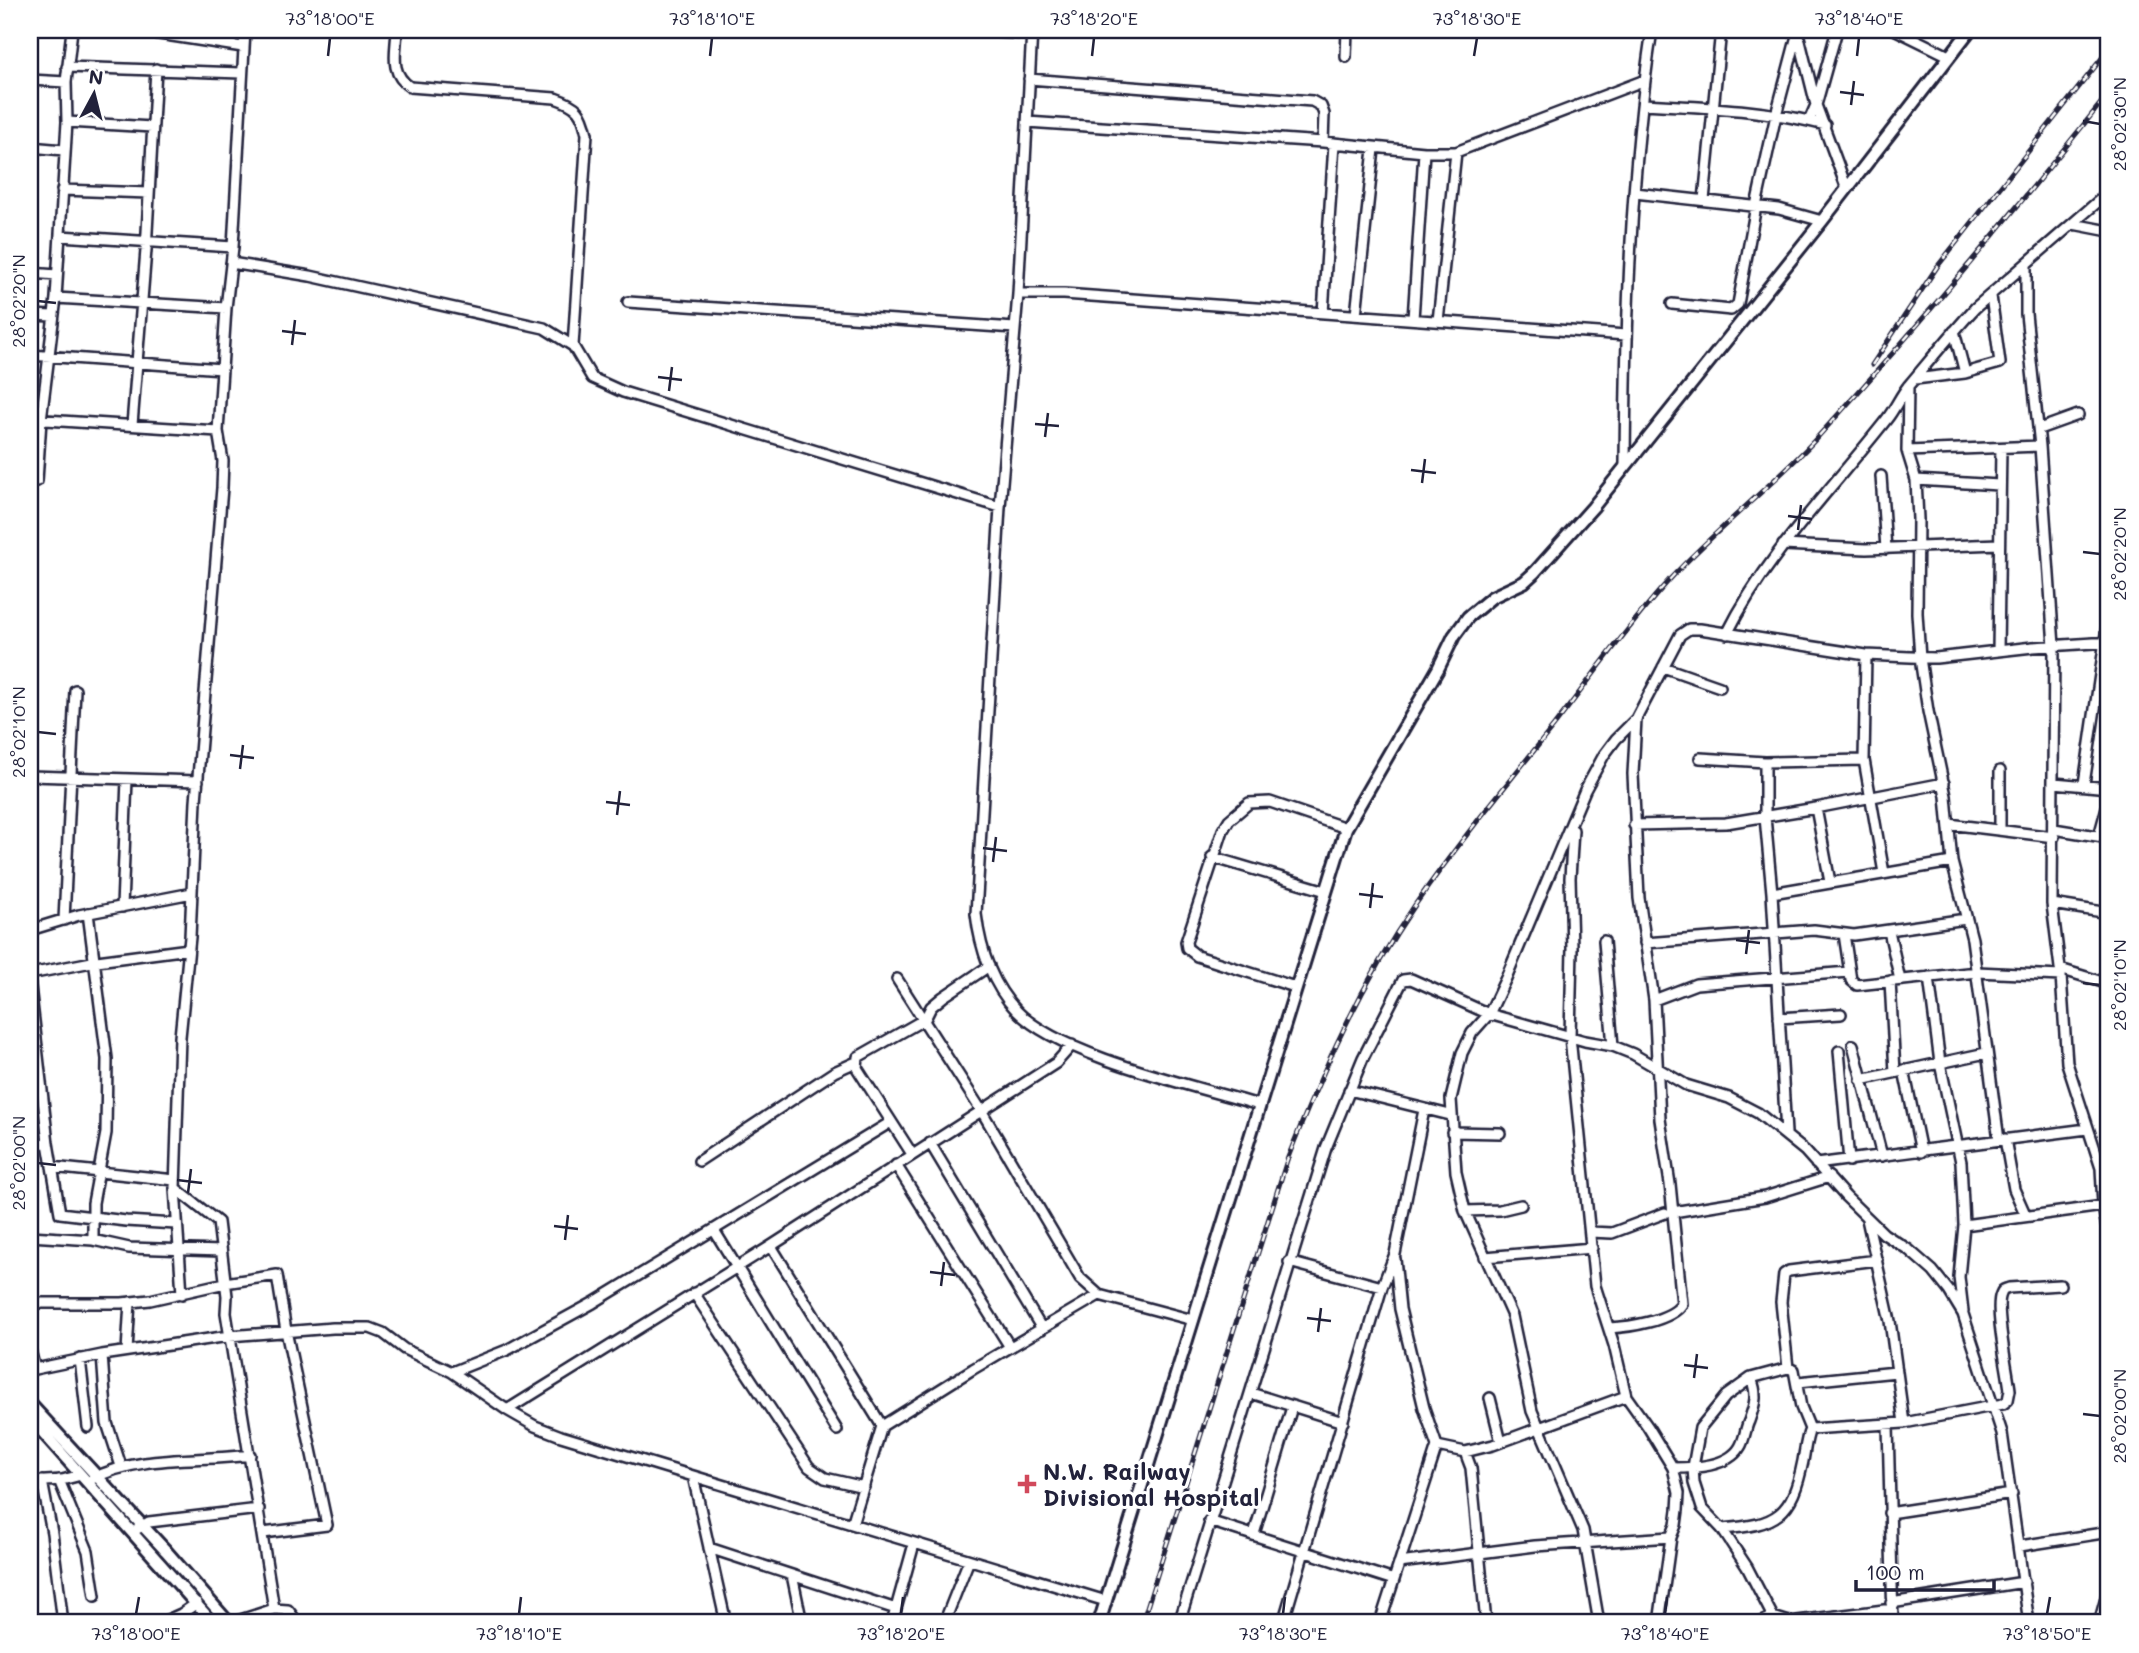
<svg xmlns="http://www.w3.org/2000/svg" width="2139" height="1653" font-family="Mali,sans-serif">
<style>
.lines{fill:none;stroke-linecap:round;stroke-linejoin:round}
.minor-casing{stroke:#22223b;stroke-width:14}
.tertiary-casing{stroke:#22223b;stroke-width:16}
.minor{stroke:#fff;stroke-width:9}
.tertiary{stroke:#fff;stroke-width:10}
.rail-casing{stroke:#22223b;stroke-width:5}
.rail{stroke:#fff;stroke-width:2.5;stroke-dasharray:8;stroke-linecap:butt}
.ticks{fill:none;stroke:#22223b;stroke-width:2.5}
.poi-dot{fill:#d1495b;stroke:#fff;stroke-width:2.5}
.labels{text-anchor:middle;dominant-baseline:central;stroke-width:6;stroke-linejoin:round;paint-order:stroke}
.poi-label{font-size:23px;font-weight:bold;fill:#22223b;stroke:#fff;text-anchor:start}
.neatline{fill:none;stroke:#22223b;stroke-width:2.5}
.ticks-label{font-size:18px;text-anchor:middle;fill:#22223b}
</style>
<rect width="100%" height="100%" fill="#fff"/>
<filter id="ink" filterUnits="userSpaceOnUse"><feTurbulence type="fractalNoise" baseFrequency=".0143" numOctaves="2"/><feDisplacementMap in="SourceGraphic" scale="14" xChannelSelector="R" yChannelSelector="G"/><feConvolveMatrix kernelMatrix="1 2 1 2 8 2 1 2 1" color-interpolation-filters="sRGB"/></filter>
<g filter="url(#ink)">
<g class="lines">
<!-- minor casing -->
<g class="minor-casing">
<path id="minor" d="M397,30C396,53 389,73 410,87L555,98C578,106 582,111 587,134L573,346
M962,30L1031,34
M1032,30L1018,294L1000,507L976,914C980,948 992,985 1017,1011C1061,1057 1196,1086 1259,1105
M1896,30L1949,56
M146,32L243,47
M1798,33L1816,105L1847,189
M1346,57L1347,30
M67,67L241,73
M1029,79L1312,101L1321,106L1324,114L1323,142
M30,80L66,82
M1643,104C1703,107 1766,109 1825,125
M1809,121L1816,105L1837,30
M67,122L152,127
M1027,122L1323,142L1424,152H1456L1645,80
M30,147L64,150
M62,190L149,193
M1635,193L1779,209L1822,221
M1704,200L1721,30
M2073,224L2109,231
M60,236L233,247
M231,263L310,276L544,328L573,346L592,378L623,392L1000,507
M2026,266V314L2040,446L2054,646L2052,904L2061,976L2067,1063L2101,1168L2103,1206L2109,1239
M30,273L57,275
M1018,294H1064L1626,335
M56,298L226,308
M628,302L1015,328
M1672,304L1731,310L1738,304L1756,206L1776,115L1798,32
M1323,313L1334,144
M30,315L53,316
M1356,315L1374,149
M1413,319L1424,152
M1438,321L1456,152
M1954,331L1965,373L2000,363L1991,296
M30,355L222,369
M1915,379L1965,373
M1908,386L1907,451L1916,480L1918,519L1917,613L1920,658L1928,711L1946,796L1952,862L1972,939L1999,1140
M30,419L218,431L226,308L233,247L245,30
M132,425L146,250L156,69
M2039,429L2078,415
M218,431L223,461L222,488L196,801L190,937L180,1037L175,1188L218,1222L227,1296L226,1313L274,1609L231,1623
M1907,451L2040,446
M1625,466C1626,321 1630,174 1652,30
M1881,476L1886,549
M1916,480L1999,485
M37,481L41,420L56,298L67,122L66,82L72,30
M1783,545L1866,549L1999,544
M1727,634C1767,554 1831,490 1886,420C1895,409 1900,396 1909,385C1931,359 1952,333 1975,308L2109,192
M1998,651L2001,448
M1866,655L1864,760L1884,873
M1663,667L1720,687
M1700,758L1765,762L1864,760
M1765,762V817L1772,893L1786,1133
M30,776L198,781
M2054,783L2109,788
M2084,784L2109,613
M1816,808L1830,882
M1949,824L2054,837
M1634,825L1726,823L1816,808L1944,783
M2000,829V771
M2054,829L2109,838
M1573,830L1570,878L1572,948L1570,1037L1595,1286L1614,1345L1626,1396L1648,1427L1673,1468L1679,1493L1678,1510L1676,1525L1671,1537L1659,1623
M2099,836L2109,800
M1212,857L1326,891
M1772,893L1952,862
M2052,904L2109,913
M122,907L127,779
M88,913L107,1059L106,1133L93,1203V1240
M64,920L75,690
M30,930L79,915L192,893
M1889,931L1900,980
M1844,934L1851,980L1857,985L1977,972L2061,976
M1604,941L1613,1046
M1645,943L1814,930L1854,935L1966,919
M2060,969L2109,984
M30,974L97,961L189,949
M1929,977L1940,1063L1961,1162L1964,1225L1959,1277L1963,1311
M897,979L981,1110L1080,1278L1099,1295L1193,1320
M1890,981L1895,1072
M30,986L48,1143L60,1213L126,1221L176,1224
M1295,987L1197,956L1187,948L1186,942L1223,830L1229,820L1249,803L1270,802L1346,828
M1654,1000L1696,984L1849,972
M1779,1018L1841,1014
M1853,1045L1882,1156
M1839,1051L1849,1161
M1904,1070L1921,1152
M1861,1080L1986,1053
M1349,1090L1450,1115
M1452,1132L1500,1133
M2005,1139L2014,1189L2026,1216
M930,1143L1042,1329
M30,1144L48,1143
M912,1154L857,1068L858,1057L925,1019L931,1007L943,997L989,966
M699,1161L834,1072L856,1062
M1816,1164L2087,1129
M896,1165L1010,1347
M52,1167L175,1180
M175,1188L182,1294
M1465,1211L1500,1210L1521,1205
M1673,1212L1765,1197L1829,1177
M1867,1219L1890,1321L1904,1423
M1964,1225L2103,1206
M714,1230L837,1430
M1590,1232L1612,1233L1665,1213
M30,1236L93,1240L129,1248L221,1251
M771,1246L882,1426L973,1369L1099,1295
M1485,1257L1592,1248
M1289,1262L1382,1287
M694,1293L809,1467L825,1478L864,1487
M30,1303H122L150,1300L225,1283L277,1275L286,1331L327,1525L263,1533
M1609,1328C1629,1327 1671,1321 1682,1304L1670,1184L1660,1119L1654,1000L1639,898L1633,774L1636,719L1680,635L1689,629H1700L1866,655L1910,657L1936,658L2033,647L2109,642
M30,1350L35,1369
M127,1351L130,1302
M102,1355L107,1423L121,1466
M80,1359L88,1427
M1788,1368L1781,1302L1784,1274L1789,1271L1877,1260
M30,1370L102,1355L229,1336L333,1328H370L383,1333L404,1349L452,1372L507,1410L535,1426L561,1436L1106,1601
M452,1372L507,1350L593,1303L891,1122
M1798,1382L1896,1372
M1251,1393L1343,1422
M1490,1398L1501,1442
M507,1410L771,1246L1056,1063L1072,1045
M1888,1425L1893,1623
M1810,1429L1801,1407L1794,1370L1788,1368L1751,1378L1726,1396L1700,1428L1693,1467L1694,1483L1702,1508L1722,1529L1747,1567L1773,1617L1789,1622L1892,1609
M1437,1446L1465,1452L1493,1445L1626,1396
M1465,1452L1471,1468L1486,1623
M1673,1468C1694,1468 1728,1467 1740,1447C1745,1439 1745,1429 1749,1421C1755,1404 1758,1395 1751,1378
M693,1476L726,1623
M92,1479C141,1454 196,1462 250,1455
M59,1480L88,1551L95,1596
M42,1481L52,1533L63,1623
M30,1482L62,1480L81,1475
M1889,1513L2012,1494
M1209,1521L1394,1580
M852,1524L882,1426
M137,1529L149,1522L259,1509
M1722,1529C1777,1525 1792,1516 1803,1461C1805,1450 1806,1438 1810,1429L1904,1423L2003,1404L2008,1400L2010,1390C2008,1371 1994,1308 2001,1294C2003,1289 2004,1290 2009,1288L2060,1285
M1254,1534L1292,1407
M2020,1546L2109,1532
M709,1548L896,1609
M1399,1563L1535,1546L1671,1537
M792,1575L802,1623
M1891,1603L2024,1582
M274,1609L288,1610L298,1623
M161,1623L181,1614L197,1603
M892,1623L914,1544
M944,1623L969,1560
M1179,1623L1326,1148L1363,1058L1403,980L1411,979L1489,1014L1585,1041L1613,1046L1633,1054L1686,1085L1729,1098L1758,1113L1805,1151L1846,1197L1884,1234L1909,1250L1933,1271L1949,1291L1963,1314L2002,1433L2029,1623
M1283,1623L1382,1287L1395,1254L1424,1110
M1380,1623L1437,1446L1424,1408L1400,1309L1395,1259
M1599,1623L1583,1530L1532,1411L1512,1316L1465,1211L1456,1172L1451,1099L1462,1053L1472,1033L1489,1014L1506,978L1585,790L1604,755L1616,739L1636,719
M1759,1623L1773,1617
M2099,1623L2109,1587"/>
</g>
<!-- tertiary casing -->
<g class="tertiary-casing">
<path id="tertiary" d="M30,1404L166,1551L229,1623
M30,1418L213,1623
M1099,1623L1346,828L1438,669L1454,636L1468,617L1492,597L1524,582L1535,572L1593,507L1822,221L1970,30"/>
</g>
<!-- minor -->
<use href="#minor" class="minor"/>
<!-- tertiary -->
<use href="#tertiary" class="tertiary"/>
<!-- rail casing -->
<g class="rail-casing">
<path id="rail" d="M1872,365L1937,267L2109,49
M1142,1623L1287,1160C1322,1071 1361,984 1415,905C1458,843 1506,785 1553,727C1592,677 1629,624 1671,578C1716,529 1769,489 1814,441C1917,329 2014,212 2109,93"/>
</g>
<!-- rail -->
<use href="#rail" class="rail"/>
</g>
</g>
<!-- ticks -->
<path class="ticks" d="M328,56L330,38M710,56L712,38M1092,56L1094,38M1474,56L1477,38M1857,56L1859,38M1840,92L1864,95M1851,105L1854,81M2083,121L2100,124M38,301L56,303M282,331L306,334M292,345L295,320M658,377L682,380M669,391L672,367M1035,424L1059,426M1045,437L1048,413M1411,470L1436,473M1422,483L1425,459M1788,516L1812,519M1798,530L1801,505M2083,552L2100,554M38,732L56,734M230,755L254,758M240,769L243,745M606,802L630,805M617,815L620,791M983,848L1007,851M993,862L996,837M1359,894L1383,897M1370,908L1373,883M1736,940L1760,943M1746,954L1749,930M2083,983L2100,985M38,1163L56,1165M177,1180L202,1183M188,1193L191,1169M554,1226L578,1229M565,1240L568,1215M930,1272L955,1275M941,1286L944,1262M1307,1318L1331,1321M1318,1332L1321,1308M1684,1365L1708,1368M1694,1378L1697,1354M2083,1414L2100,1416M136,1614L139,1597M519,1614L521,1597M901,1614L903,1597M1283,1614L1285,1597M1665,1614L1667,1597M2047,1614L2050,1597"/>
<!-- markers -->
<path class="poi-dot" d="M1023.5 1473.5h7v7h7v7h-7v7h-7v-7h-7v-7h7z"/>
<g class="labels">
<!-- poi labels -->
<g class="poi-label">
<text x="1043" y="1471">N.W. Railway<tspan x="1043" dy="26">Divisional Hospital</tspan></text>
</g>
</g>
<!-- margin -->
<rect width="2139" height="1653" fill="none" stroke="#fff" stroke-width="77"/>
<!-- north arrow -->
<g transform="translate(94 94) rotate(7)" stroke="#ffffff" stroke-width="5" paint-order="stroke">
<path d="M0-5L12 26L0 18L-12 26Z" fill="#22223b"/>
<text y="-10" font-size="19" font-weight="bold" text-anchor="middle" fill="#22223b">N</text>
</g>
<!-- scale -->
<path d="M1856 1580v10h138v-10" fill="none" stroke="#22223b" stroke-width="3.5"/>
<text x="1866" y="1580" font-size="21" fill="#22223b" stroke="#ffffff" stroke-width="5" paint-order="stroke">100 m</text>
<rect x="38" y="38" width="2062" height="1576" class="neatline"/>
<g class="ticks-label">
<text x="330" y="25">73°18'00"E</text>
<text x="712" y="25">73°18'10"E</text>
<text x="1094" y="25">73°18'20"E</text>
<text x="1477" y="25">73°18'30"E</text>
<text x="1859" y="25">73°18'40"E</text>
<text transform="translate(2120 124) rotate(-90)" y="6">28°02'30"N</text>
<text transform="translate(19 301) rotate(-90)" y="6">28°02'20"N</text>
<text transform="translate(2120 554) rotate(-90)" y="6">28°02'20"N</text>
<text transform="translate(19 732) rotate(-90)" y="6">28°02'10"N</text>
<text transform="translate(2120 985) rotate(-90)" y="6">28°02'10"N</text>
<text transform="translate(19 1163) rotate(-90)" y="6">28°02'00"N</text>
<text transform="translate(2120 1416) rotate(-90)" y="6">28°02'00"N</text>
<text x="136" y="1640">73°18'00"E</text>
<text x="519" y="1640">73°18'10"E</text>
<text x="901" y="1640">73°18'20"E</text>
<text x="1283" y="1640">73°18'30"E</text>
<text x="1665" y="1640">73°18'40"E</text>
<text x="2047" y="1640">73°18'50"E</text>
</g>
</svg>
